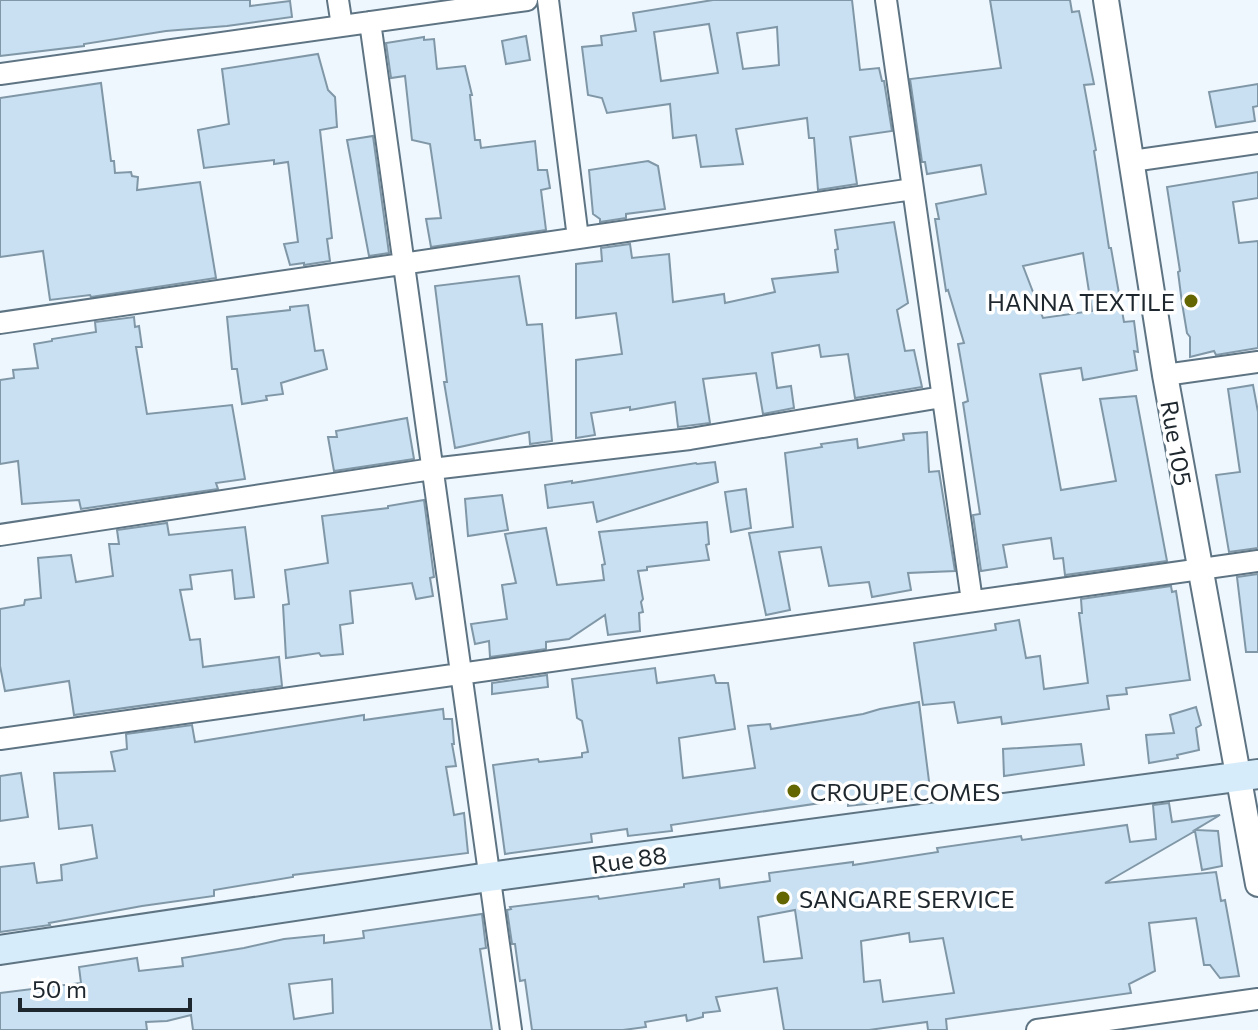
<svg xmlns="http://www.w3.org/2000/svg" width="1258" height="1030" font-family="Commissioner,sans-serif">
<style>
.building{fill:#c8e0f1;stroke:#8097a7;stroke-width:2;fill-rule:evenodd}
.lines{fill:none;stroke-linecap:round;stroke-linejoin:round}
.minor-casing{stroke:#5e7483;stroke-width:24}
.tertiary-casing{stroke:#5e7483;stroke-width:28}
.secondary-casing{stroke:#5e7483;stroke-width:32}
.minor{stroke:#fff;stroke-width:20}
.tertiary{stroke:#fff;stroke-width:24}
.secondary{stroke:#d6ecfa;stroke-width:28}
.poi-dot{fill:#636601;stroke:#fff;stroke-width:3}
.labels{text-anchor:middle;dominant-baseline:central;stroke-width:7;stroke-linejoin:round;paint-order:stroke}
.poi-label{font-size:24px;fill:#1e272d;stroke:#fff;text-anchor:start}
.street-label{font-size:24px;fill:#1e272d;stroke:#fff}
</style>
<rect width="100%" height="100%" fill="#eef7fe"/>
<!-- building -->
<path class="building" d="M0,0H250V6L290,1L292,17L227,26L166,31L84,44V46L0,56Z
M713,0H852L860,70L879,68L882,81H884L892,131L850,137L857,184L818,190L814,138H809L807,118L736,129L743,164L701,167L696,135L673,138L670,104L607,113L602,98L588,95L582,47L602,45L601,36L636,31L633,13ZM709,24L718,73L661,81L654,32ZM777,27L779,65L743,69L737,33Z
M990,0H1070L1072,12L1079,11L1094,84L1084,85L1096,150L1094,151L1109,248H1111L1124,322L1134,321L1138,352L1134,351L1137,370L1083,380L1081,368L1040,374L1061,490L1116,481L1100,399L1136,396L1167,561L1065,575L1063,558L1054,559L1051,538L1003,545L1007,567L981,571L973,515L980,514L963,403L968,401L958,344L964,343L948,290L946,291L935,219H939L936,204L986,194L981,165L927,174L925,162H922L910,79L1001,68ZM1083,253L1092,311L1043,318L1023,266Z
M526,36L530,60L506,64L502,41Z
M424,37V40L434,39L437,69L465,66L472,95H470L475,140H480L481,148L535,141L538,170H547L550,188L541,190L546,230L431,247L426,219L441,218L430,144L412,140L405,76L391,78L386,43Z
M318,54L328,90L335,97L337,127L320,130L332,238L327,239L330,261L304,265V263L290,265L284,244L298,242L288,162L274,164V160L204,168L198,130L229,124L222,69Z
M101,83L111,161H114L115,173L131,172L132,176L138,177L137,190L200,182L216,278L91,297L90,295L50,300L43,251L0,257V98Z
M1258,84V106L1253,107L1255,121L1216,127L1209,92Z
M373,136L389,253L369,256L347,140Z
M648,161L658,166L665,209L626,214V218L600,222V219L593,214L589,170Z
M1258,172V198L1233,202L1239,243L1258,241V348L1216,355L1214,351L1190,357V337L1187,333L1182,303L1178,272L1180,271L1167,187Z
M894,222L908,303L897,310L905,351L914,350L922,387L855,398L848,354L821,357L819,345L772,353L777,388L791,386L794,408L763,414L756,373L703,379L710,423L678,427L675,402L630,410V407L591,413L595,435L576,438V360L622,354L616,313L576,318V264L602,261L601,248L630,244L632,258L669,254L673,302L724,294L725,303L775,292L772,279L838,272L835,250L838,249L835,230Z
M519,276L527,325L542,324L552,441L530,444L529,432L455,448L444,382H447L435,286Z
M308,305L315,351L323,350L327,369L281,383L283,394L266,396L267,400L242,404L237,369H232L227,317L290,310V307Z
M134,317L135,327L139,326L142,347H136L147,414L232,405L245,479L216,483L218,489L81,509L79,500L22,504L18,461L0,464V380L14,378L13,370L38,368L34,344L52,341V339L96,332L95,322Z
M1253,385L1258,412V548L1229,552L1216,475L1240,472L1228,389Z
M407,418L414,459L334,471L328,437H337L336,431Z
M927,432L929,472L939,471L955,571L908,573L911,590L872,597L869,582L829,586L821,547L779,552L790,610L766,615L749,533L793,527L785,453L822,447L821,444L857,439L858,448L904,440L903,434Z
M715,462L718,482L597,522L593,502L548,508L545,485L572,481V483L696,463L697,464Z
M746,489L751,528L731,532L725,492Z
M502,495L508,530L468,536L465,499Z
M424,500L434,577L430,578L433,596L416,599L412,583L350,591L353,623L340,625L343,654L321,656L319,653L286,658L283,605L289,604L285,570L328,563L322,516L388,508V506Z
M707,522L709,544L706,545L709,560L647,567V570L638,571L643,599L641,602L643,612L639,613L640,631L608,635L605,615L569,639L546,642V649L490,657L489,641L475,644L471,624L507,619L502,585L516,583L505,534L546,528L557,585L604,580L602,565L605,564L599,532Z
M167,523L169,535L245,527L254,597L235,599L232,570L190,575L192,589L180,590L190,640L200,639L203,667L279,657L282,686L74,715L69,681L5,691L0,666V609L24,605L25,600L41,598L38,558L71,555L76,582L113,576L109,544H119L117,530Z
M1258,574V652H1246L1237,577Z
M1171,586L1172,592L1176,591L1190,680L1126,688L1127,694L1107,696L1109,709L1002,724L1001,717L958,723L954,702L923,705L914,643L996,630L995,624L1019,620L1026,658L1040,656L1044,689L1088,683L1079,613H1082L1081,599Z
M655,668L657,683L714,675L716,683H728L735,729L679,738L683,778L755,768L748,726L770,724L771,729L863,714L880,709L919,702L931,797L848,806V799L671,825L672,831L628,836L627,829L591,834L592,842L505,854L493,765L538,759L539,762L582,757V753L588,752L582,721L577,718L572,679Z
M547,675L548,687L492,694V683Z
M1196,707L1201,725L1196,728L1199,750L1177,755L1178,758L1149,763L1146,735L1174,733L1170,715Z
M443,709L444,719H452L454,744H452L456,766L446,767L454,815L464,813L468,853L293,875V877L214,890V896L142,906L49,923L50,925L0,932V867L34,863L37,883L62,880L61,865L97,858L92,825L59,829L54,773L115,771L111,752L127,749L126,734L192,725L195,742L364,715V720Z
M1081,744L1084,765L1004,776L1003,749Z
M21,773L28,817L0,821V776Z
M1169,803L1172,822L1220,815L1195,830L1218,831L1222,866L1202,870L1195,831L1105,883L1216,872L1221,901L1225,900L1239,976L1220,978L1210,965H1204L1196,918L1149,923L1155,971L1129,984L1131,993L946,1019L947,1030H928L927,1022L869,1030H784L777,988L716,997L720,1011L703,1013V1017L687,1021L686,1015L645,1022L646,1027L623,1030H532L525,980L520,981L515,944H512L507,910L511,909L510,907L598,896L599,899L684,887V884L719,879L720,888L770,881L769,873L853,862V865L938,852L937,848L1021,836L1022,840L1127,825L1130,842L1156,839L1153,805ZM795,910L802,958L764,962L758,917ZM909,933L910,942L943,938L954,993L883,1002L880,980L864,982L861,941Z
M482,914L486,948L480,949L492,1030H193L191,1015L167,1021L146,1022L147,1030H0V993L81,983L79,967L137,958L139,971L183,966L182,958L244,948L284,939L324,935V943L364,938L363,931ZM332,979L333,1013L294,1019L289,984Z"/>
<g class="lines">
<!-- minor casing -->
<g class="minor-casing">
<path id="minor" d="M338,0L342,26
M548,0L578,238
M886,0L972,601
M370,22L511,1030
M0,74L527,0
M1132,161L1258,143
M0,323L913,189
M1165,375L1258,362
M0,535L432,469L690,439L942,397
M0,739L1258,561
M1037,1030L1258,999"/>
</g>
<!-- tertiary casing -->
<g class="tertiary-casing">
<path id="tertiary" d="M1106,0L1165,375L1258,884"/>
</g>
<!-- secondary casing -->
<g class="secondary-casing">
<path id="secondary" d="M0,950L489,877L1258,774"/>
</g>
<!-- minor -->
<use href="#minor" class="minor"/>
<!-- tertiary -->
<use href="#tertiary" class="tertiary"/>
<!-- secondary -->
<use href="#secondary" class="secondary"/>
</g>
<!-- markers -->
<g class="poi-dot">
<circle cx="1191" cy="301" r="8"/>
<circle cx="794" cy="791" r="8"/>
<circle cx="783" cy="898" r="8"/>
</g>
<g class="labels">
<!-- poi labels -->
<g class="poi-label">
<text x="1175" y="301" text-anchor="end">HANNA TEXTILE</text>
<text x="810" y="791">CROUPE COMES</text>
<text x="799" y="898">SANGARE SERVICE</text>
</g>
<!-- street labels -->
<g class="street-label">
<text transform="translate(1177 443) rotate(80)">Rue 105</text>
<text transform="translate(629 859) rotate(-8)">Rue 88</text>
</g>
</g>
<!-- scale -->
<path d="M20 998v12h170v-12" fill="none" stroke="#1e272d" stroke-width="4"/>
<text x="32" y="998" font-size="24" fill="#1e272d" stroke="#ffffff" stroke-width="6" paint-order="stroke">50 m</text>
</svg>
